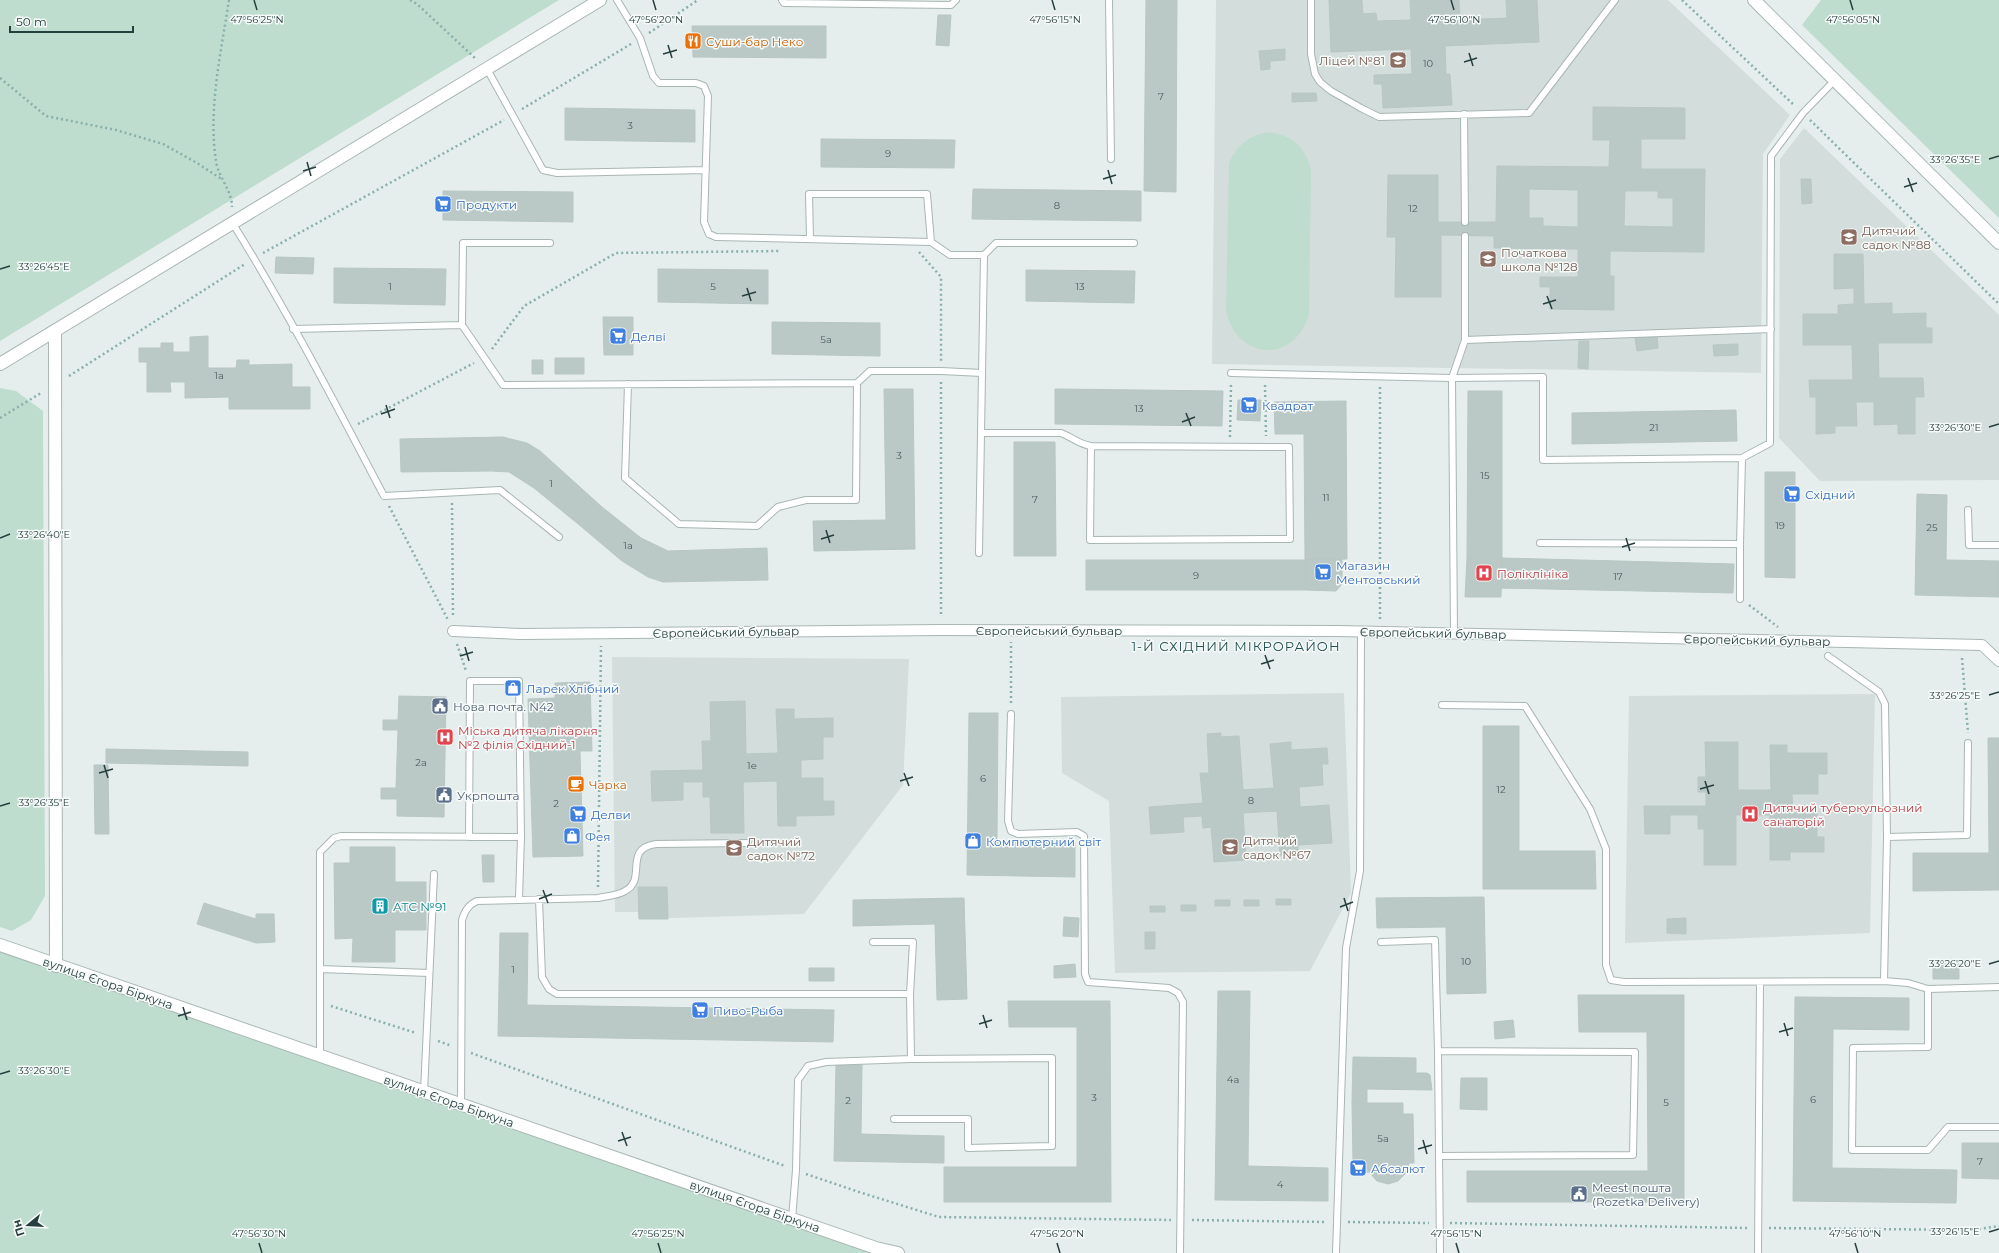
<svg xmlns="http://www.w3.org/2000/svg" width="1999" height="1253" font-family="Montserrat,sans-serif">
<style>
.built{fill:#d3dddb}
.green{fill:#bfddcf}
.building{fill:#bac8c6;stroke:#b8c7c4;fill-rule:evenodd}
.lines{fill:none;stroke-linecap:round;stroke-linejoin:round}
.service-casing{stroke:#a8b6b4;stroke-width:8}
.pedestrian-casing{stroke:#a8b6b4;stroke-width:12}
.minor-casing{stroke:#a8b6b4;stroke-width:14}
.tertiary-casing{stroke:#a8b6b4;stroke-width:14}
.path{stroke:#87afac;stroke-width:2.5;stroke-dasharray:2 3;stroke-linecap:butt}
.service{stroke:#fff;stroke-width:6}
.pedestrian{stroke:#fff;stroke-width:10}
.minor{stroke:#fff;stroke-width:12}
.tertiary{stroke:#fff;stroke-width:12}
.ticks{fill:none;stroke:#253f3e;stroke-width:1.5}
.labels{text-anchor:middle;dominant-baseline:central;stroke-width:3;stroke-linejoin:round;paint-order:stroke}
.number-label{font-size:10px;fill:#4a6160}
.food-label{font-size:12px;fill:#c56008;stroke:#f6faf9;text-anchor:start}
.education-label{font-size:12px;fill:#785e54;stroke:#f6faf9;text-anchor:start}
.shop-label{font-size:12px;fill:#366cbe;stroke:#f6faf9;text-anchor:start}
.health-label{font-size:12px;fill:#be3a42;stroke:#f6faf9;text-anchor:start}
.street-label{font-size:12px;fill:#253f3e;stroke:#f6faf9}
.service-label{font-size:12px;fill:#4e5e75;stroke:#f6faf9;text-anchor:start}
.culture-label{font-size:12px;fill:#0d838f;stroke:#f6faf9;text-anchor:start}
.neighbourhood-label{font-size:13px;letter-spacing:1px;fill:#225050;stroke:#f6faf9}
.ticks-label{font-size:10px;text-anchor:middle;fill:#253f3e;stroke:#f6faf9;stroke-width:3;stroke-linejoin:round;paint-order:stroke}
</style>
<rect width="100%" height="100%" fill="#e5eeec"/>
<!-- built -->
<path class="built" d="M1216,0H1668L1790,115L1763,154L1761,373L1212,364Z
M1804,128L1999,315V480L1820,481L1779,438L1780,159Z
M612,657L909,659L903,785L804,914L639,919L638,912H615Z
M1344,693L1351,893L1310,971L1115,973L1109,801L1062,773L1061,697Z
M1875,694L1870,933L1625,943L1629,696Z"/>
<!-- green -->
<path class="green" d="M0,0H559L0,341Z
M1821,0H1999V218L1802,25Z
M1269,132C1293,135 1307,148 1311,172L1309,314C1295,364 1237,361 1226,311L1229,163C1237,145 1249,135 1269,132Z
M0,388L16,391L43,411L45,896L31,920L12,931L0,927Z
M0,945L898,1253H0Z"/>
<!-- building -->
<path class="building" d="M1146,0H1177L1176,192L1144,191Z
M1329,0H1362L1363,14L1376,13L1377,21L1411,20L1410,0H1459L1460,20L1507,18L1506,0H1537L1539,42L1445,46L1446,74H1450L1452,105L1383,108L1382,84H1374V75L1412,74L1411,49L1331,52Z
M938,15H951L949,46L936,45Z
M692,26H826V58L693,57Z
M1285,49V60L1270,61V69L1261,70L1259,51Z
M1292,93H1316L1317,101L1292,102Z
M1593,107L1685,108V139H1641V169H1705L1704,252L1610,251V276H1614V310L1550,309V287H1540V277H1578V249L1494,248V236L1441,235V297H1395L1396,237H1387L1388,175H1438V222H1496L1497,166L1609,167L1610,140H1593ZM1529,189L1578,190V227L1543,226V218H1529ZM1625,191H1658V198H1673V227L1624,226Z
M565,108L695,110V142L565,140Z
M821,139L955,140L954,168L821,167Z
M1801,179H1811L1812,203L1802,204Z
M973,189L1141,191V221L972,219Z
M443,191L573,192V222L443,220Z
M1834,254H1863L1864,304L1892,303V314L1926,313V328H1932V343H1878L1879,378H1923L1924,397H1915V434H1898V424L1874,425V402H1856L1857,426H1835V433L1816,434V397H1810L1809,380H1853L1852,345H1803V314H1838V305L1854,304V288L1834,289Z
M276,257L314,258L313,274L275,273Z
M334,268L446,269L445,305L334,303Z
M658,269L768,270V304L658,302Z
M1026,270L1135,271L1134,303L1026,301Z
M603,317H633V355H604Z
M772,322L880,323V356L772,354Z
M1657,335L1658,348L1637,351L1635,338Z
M208,336V368H236L237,360H249V365L292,364V387H310V409H229V397L185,398V382H170L171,392H147V362H139V348H161V343H173V352H190V337Z
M1579,341H1589L1588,369L1578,368Z
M1738,344V355L1714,356L1713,345Z
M555,358H584V374H555Z
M532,360H543V374H532Z
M884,389H913L915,549L814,551L813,521L886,520Z
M1055,389L1223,391L1222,426L1055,424Z
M1468,391H1502V558H1467Z
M1238,400H1261L1260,421L1237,420Z
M1346,401L1347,559L1305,560L1304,434H1275L1274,402Z
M1736,410L1737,441L1572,444V413Z
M503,437L527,443L540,451L602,507L583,528L534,488L509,472L492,471L401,472L400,439Z
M1014,442H1055L1056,556H1014Z
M1765,472H1795V578L1765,577Z
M1917,494L1947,495L1946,560L1999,561V597L1915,595Z
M602,507L641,538L668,551L767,548L768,580L663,582L648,577L622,561L583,528Z
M1467,558H1502L1501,597H1465Z
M1502,558L1734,564L1733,593L1501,588Z
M1342,559V584L1336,591L1305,590V560Z
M1086,560H1305V590H1086Z
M590,682L592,751H580L583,856L533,857L528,699L555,698V683Z
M399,696L446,697L444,817L397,816V799H381V788H396L398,730H383V720H398Z
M745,701L746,754L778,753L776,709H794V719L833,718V737H823V759L801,760V778H823V801H834V815L796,816V826H778L777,781L743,782L744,833H711L710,797H703V782H683V800L652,801L651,771L703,770L702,741H711L710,702Z
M969,713H998L997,842L1075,843V877L967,875Z
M1483,726H1519V851H1595L1596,889H1483Z
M1221,733V737L1239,736L1243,790L1274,788L1270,744L1291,742V750L1327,748L1328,764H1322L1323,785L1299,787L1300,807L1329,805L1332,843L1298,845V854L1280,855L1277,811L1243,813L1246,860L1214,862L1211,827L1203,828L1202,816L1183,817L1184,832L1151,834L1149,807L1203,803L1200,773H1209L1207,734Z
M1988,738H1999V890L1913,891V853H1989Z
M1705,742H1738V790H1771L1770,745H1787V753H1827V774H1818V794H1792L1793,813H1817V837H1824V852H1790V860H1770V815H1736V865H1704V829H1698V815H1670V834H1645L1644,806H1706V792H1698V777H1706Z
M106,749L248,752V766L106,763Z
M94,765H108L109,834H95Z
M350,847H395V882H426V930H395V962H352L353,938L335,939L334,863H350Z
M482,855H494V882H483Z
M638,887H667L668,919H639Z
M1484,897L1486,993L1447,994L1446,927L1377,928L1376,898Z
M964,898L967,999L937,1000L935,924L853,926V900Z
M1276,899H1291V905H1276Z
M1215,900H1230V906H1215Z
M1244,900H1259V906H1244Z
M204,903L256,919V914H274L275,942L256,943L197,924Z
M1181,905H1196V911H1181Z
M1150,906H1165V912H1150Z
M1064,917L1079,918L1078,937L1063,936Z
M1686,918V934L1667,933V919Z
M1145,932H1155V949H1145Z
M500,933H528L527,1005L834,1010L833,1042L498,1036Z
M1933,963H1959V979H1933Z
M1075,964L1076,977L1054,978V966Z
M809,968H834V981H809Z
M1218,991H1250L1248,1166L1215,1200Z
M1578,995H1684V1202H1467V1171H1648L1647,1032H1579Z
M1795,997L1909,998V1030L1833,1029L1832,1168L1957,1170L1956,1203L1793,1201Z
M1008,1001H1110L1111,1202H944V1167H1077V1027H1009Z
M1513,1020L1515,1037L1495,1039L1494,1022Z
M1353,1057L1416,1058V1073H1427L1430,1075L1432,1090L1367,1089V1103H1352Z
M836,1065H862L861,1134L944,1136V1163L834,1161Z
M1461,1078H1487V1110L1460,1109Z
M1352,1103H1403V1114H1413L1414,1163H1409L1406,1173L1398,1181L1388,1184L1377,1181L1369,1172H1358V1163H1353Z
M1962,1143H1999V1179L1962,1178Z
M1248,1166L1328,1168V1201L1215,1200Z"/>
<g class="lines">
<!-- service casing -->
<g class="service-casing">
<path id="service" d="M617,0L640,38L653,76L659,83H696L704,86L708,96L704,222L709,234L716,237L931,242L950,255H984
M782,0L784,3L951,5L956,0
M1109,0L1111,159
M1311,0V54L1315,74L1320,82L1331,91L1361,108L1379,117L1529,113L1615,0
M487,69L543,170L557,173L706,170
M1464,114L1465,222
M233,224C288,312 336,405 384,496L500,490L559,537
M1465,236V340L1771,329
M810,238L809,194H927L931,242
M462,325L463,243H550
M293,329L462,325L503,385L857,383L856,500H806L778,507L757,526L679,524L625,478L628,384
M1231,373L1452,378L1543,377V460L1742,458L1740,544L1540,543
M857,383L870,371H941L982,373
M981,433H1061C1074,438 1078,444 1091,446
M1091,446L1289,447L1290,539L1090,540Z
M1742,458L1770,443L1771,156L1803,113L1834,81
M1968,510L1969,545H1999
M1740,544V599
M979,553L984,255L996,243H1134
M1454,634L1452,378L1465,340
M1828,656L1879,692L1885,704L1887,837
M1442,705L1525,706L1590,809L1606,849V965L1611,980L1624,982L1884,981L1908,983L1928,989L1999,987
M1011,714L1008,821L1011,831L1018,834L1077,832L1084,836L1085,974L1088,982L1169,988L1178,993L1183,1002L1180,1253
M469,837L470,681H519L521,837
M539,899L542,977L549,989L557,994H910L913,942H873
M1381,942L1435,940L1438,1051L1440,1253
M320,969L429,973
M1884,981L1887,837L1967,835L1968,743
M1928,989V1047L1853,1048L1852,1150H1928L1948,1127H1999
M910,994L911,1059
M1438,1051L1635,1052L1633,1155L1439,1156
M320,1056V852L334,838L341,836L521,837L519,898
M424,1092L434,874
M461,1105L462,920C465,911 468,905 477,901L598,898C606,896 617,896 625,891C648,879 622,849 656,844L748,843
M792,1219L796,1170L798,1080L808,1066L826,1062L911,1059L1052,1058V1146L968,1148V1119H894
M1336,1253L1346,948L1360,871L1361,632
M1758,1253L1760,983"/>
</g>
<!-- pedestrian casing -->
<g class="pedestrian-casing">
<path id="pedestrian" d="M453,631L521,634L941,630L1338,631L1982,645L1999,661"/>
</g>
<!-- minor casing -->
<g class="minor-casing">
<path id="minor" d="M55,331L56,966"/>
</g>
<!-- tertiary casing -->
<g class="tertiary-casing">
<path id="tertiary" d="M1754,0L1999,243
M0,364L600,0
M0,945L876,1248L898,1253"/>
</g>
<!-- path -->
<path class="path" d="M229,0C221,53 208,108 216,161C218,177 232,190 232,207
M410,0L417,4L476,59
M1682,0L1795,106
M649,33L698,0
M0,78L46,116L116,130L163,144L197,163L223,180
M522,109L631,44
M1810,120L1999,304
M919,252L941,277V361
M263,253L504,120
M492,349L524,306L616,253L779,251
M69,376L245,264
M941,382V617
M1265,385L1266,436
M1380,387V620
M0,418L41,393
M358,424L474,363
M1230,437L1231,384
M452,503L453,618
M389,506L448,620
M1749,605L1778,627
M457,644L466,671
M1962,658L1968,733
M1011,703V642
M598,887L601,646
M331,1006L416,1033
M438,1041L452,1046
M471,1053L785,1166
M806,1174L859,1192L939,1217L1171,1220
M1192,1220L1327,1222
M1348,1222L1429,1223
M1450,1223L1748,1228
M1769,1228L1972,1230L1999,1226"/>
<!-- service -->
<use href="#service" class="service"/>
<!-- pedestrian -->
<use href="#pedestrian" class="pedestrian"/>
<!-- minor -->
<use href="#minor" class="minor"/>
<!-- tertiary -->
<use href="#tertiary" class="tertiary"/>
</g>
<!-- ticks -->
<path class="ticks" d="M254,0L257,10M653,0L656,10M1052,0L1055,10M1451,0L1454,10M1850,0L1853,10M668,45L672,58M1469,53L1473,66M663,54L677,50M1464,62L1477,58M1989,159L1999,156M307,162L311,176M1108,170L1112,184M303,171L316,167M1908,178L1913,192M1103,179L1116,175M1904,187L1917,183M0,269L10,266M747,288L751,301M742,296L756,292M1547,296L1552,309M1543,304L1556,300M386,405L390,418M1186,413L1191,426M381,414L395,409M1182,422L1195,417M1989,427L1999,424M826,530L830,543M0,538L10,534M1626,538L1630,551M821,539L834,535M1622,547L1635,543M465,647L469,661M1265,655L1270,669M460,656L473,652M1261,664L1274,660M1989,695L1999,692M104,765L108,778M99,773L113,769M904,773L909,786M900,781L913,777M1705,781L1709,794M1700,789L1714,785M0,806L10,803M543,890L548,903M1344,898L1348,911M539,899L552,894M1340,907L1353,902M1989,964L1999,961M183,1007L187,1020M983,1015L987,1028M178,1016L191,1012M1784,1023L1788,1036M979,1024L992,1020M1779,1032L1793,1028M0,1074L10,1071M622,1132L627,1146M1423,1140L1427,1154M618,1141L631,1137M1418,1149L1432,1145M1989,1232L1999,1229M259,1243L262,1253M658,1243L661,1253M1057,1243L1060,1253M1456,1243L1459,1253M1855,1243L1858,1253"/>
<!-- icons -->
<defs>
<g id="restaurant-square" transform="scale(0.9)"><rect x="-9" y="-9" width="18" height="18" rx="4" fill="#e8710a" stroke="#f6faf9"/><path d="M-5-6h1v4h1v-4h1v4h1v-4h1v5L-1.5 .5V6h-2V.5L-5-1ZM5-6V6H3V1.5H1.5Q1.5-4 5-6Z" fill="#fff"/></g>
<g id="school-square" transform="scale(0.9)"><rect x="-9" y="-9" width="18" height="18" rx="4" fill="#8d6e63" stroke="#f6faf9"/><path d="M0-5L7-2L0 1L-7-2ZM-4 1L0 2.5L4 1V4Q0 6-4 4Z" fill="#fff"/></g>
<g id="supermarket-square" transform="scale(0.9)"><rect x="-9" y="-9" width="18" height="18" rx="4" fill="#3f7fe0" stroke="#f6faf9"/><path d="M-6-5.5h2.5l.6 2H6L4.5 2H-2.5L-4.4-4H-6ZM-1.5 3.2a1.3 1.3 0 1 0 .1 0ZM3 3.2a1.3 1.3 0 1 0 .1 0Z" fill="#fff"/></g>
<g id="hospital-square" transform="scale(0.9)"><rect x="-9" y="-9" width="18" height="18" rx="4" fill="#e0444e" stroke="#f6faf9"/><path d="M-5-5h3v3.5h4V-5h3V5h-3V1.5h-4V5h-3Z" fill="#fff"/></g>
<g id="shop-square" transform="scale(0.9)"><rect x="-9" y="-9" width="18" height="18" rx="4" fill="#3f7fe0" stroke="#f6faf9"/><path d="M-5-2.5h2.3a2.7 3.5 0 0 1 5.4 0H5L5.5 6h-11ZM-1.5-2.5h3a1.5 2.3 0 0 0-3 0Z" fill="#fff"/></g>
<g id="civic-square" transform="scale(0.9)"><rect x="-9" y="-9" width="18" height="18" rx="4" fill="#5c6f8a" stroke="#f6faf9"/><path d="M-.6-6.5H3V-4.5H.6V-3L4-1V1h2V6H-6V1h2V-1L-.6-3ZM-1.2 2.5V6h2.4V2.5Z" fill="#fff"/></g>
<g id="cafe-square" transform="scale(0.9)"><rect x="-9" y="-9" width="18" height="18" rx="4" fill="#e8710a" stroke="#f6faf9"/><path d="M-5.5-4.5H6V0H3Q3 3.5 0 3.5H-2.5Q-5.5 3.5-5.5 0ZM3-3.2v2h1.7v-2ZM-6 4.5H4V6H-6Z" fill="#fff"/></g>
<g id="building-square" transform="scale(0.9)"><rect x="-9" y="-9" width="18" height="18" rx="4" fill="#0f9aa8" stroke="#f6faf9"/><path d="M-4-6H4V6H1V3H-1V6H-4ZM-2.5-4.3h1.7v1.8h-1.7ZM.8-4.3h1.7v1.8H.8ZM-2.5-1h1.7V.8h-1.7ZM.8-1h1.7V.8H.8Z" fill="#fff"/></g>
</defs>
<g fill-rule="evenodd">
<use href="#restaurant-square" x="693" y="41"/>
<use href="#school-square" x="1398" y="60"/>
<use href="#supermarket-square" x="443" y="204"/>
<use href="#school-square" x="1849" y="237"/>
<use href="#school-square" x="1488" y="259"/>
<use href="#supermarket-square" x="618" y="336"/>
<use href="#supermarket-square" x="1249" y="405"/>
<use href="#supermarket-square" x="1792" y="494"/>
<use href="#supermarket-square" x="1323" y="572"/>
<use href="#hospital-square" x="1484" y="573"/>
<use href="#shop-square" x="513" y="688"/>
<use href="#civic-square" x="440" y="706"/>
<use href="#hospital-square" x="445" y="737"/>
<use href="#cafe-square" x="576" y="784"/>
<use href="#civic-square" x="444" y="795"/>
<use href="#supermarket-square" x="578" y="814"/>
<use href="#hospital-square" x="1750" y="814"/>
<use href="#shop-square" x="572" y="836"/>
<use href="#shop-square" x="973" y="841"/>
<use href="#school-square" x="1230" y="847"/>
<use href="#school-square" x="734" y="848"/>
<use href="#building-square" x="380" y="906"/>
<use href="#supermarket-square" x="700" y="1010"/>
<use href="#supermarket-square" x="1358" y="1168"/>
<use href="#civic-square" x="1579" y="1194"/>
</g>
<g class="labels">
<!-- number labels -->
<g class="number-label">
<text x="1428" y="63">10</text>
<text x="1161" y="96">7</text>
<text x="630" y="125">3</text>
<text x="888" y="153">9</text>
<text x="1057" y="205">8</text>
<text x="1413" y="208">12</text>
<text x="390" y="286">1</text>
<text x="713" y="286">5</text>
<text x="1080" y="286">13</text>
<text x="826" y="339">5а</text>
<text x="219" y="375">1а</text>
<text x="1139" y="408">13</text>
<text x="1654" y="427">21</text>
<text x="899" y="455">3</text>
<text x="1485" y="475">15</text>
<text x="551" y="483">1</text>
<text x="1326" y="497">11</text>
<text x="1035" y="499">7</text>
<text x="1780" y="525">19</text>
<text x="1932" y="527">25</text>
<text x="628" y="545">1а</text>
<text x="1196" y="575">9</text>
<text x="1618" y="576">17</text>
<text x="421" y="762">2а</text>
<text x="752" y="765">1е</text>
<text x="983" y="778">6</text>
<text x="1501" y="789">12</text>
<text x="1251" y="800">8</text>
<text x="556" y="803">2</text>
<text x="1466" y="961">10</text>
<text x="513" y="969">1</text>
<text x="1233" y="1079">4а</text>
<text x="1094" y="1097">3</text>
<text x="1813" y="1099">6</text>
<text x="848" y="1100">2</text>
<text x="1666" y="1102">5</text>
<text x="1383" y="1138">5а</text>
<text x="1980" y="1161">7</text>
<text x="1280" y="1184">4</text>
</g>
<!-- food labels -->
<g class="food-label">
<text x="706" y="41">Суши-бар Неко</text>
<text x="589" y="784">Чарка</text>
</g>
<!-- education labels -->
<g class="education-label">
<text x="1385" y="60" text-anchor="end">Ліцей №81</text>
<text x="1862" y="230">Дитячий<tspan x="1862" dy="14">садок №88</tspan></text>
<text x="1501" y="252">Початкова<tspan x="1501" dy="14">школа №128</tspan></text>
<text x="1243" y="840">Дитячий<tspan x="1243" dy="14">садок №67</tspan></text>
<text x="747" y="841">Дитячий<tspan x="747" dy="14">садок №72</tspan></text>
</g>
<!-- shop labels -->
<g class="shop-label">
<text x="456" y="204">Продукти</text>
<text x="631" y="336">Делві</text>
<text x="1262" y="405">Квадрат</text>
<text x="1805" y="494">Східний</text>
<text x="1336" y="565">Магазин<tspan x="1336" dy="14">Ментовський</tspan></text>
<text x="526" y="688">Ларек Хлібний</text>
<text x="591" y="814">Делви</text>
<text x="585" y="836">Фея</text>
<text x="986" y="841">Компютерний світ</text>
<text x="713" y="1010">Пиво-Рыба</text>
<text x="1371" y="1168">Абсалют</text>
</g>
<!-- health labels -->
<g class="health-label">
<text x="1497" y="573">Поліклініка</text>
<text x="458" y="730">Міська дитяча лікарня<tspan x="458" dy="14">№2 філія Східний-1</tspan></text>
<text x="1763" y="807">Дитячий туберкульозний<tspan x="1763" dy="14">санаторій</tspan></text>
</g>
<!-- street labels -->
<g class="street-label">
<text x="1049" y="630">Європейський бульвар</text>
<text transform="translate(726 632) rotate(-1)">Європейський бульвар</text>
<text transform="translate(1433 633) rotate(1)">Європейський бульвар</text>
<text transform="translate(1757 640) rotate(1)">Європейський бульвар</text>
<text transform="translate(108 983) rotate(19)">вулиця Єгора Біркуна</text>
<text transform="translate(449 1101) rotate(19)">вулиця Єгора Біркуна</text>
<text transform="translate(755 1206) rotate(19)">вулиця Єгора Біркуна</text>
</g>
<!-- service labels -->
<g class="service-label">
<text x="453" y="706">Нова почта. N42</text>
<text x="457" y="795">Укрпошта</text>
<text x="1592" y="1187">Meest пошта<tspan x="1592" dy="14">(Rozetka Delivery)</tspan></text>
</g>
<!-- culture labels -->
<g class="culture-label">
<text x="393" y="906">АТС №91</text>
</g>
<!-- neighbourhood labels -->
<g class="neighbourhood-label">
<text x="1236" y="646">1-Й СХІДНИЙ МІКРОРАЙОН</text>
</g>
</g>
<g class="ticks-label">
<text x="257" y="23">47°56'25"N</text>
<text x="656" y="23">47°56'20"N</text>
<text x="1055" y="23">47°56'15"N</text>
<text x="1454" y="23">47°56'10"N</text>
<text x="1853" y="23">47°56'05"N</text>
<text x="1955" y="163">33°26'35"E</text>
<text x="44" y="270">33°26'45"E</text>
<text x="1955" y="431">33°26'30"E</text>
<text x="44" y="538">33°26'40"E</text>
<text x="1955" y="699">33°26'25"E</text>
<text x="44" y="806">33°26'35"E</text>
<text x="1955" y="967">33°26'20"E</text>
<text x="44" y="1074">33°26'30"E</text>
<text x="1955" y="1235">33°26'15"E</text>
<text x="259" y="1237">47°56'30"N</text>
<text x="658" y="1237">47°56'25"N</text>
<text x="1057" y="1237">47°56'20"N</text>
<text x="1456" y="1237">47°56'15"N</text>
<text x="1855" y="1237">47°56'10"N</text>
</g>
<!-- north arrow -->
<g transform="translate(28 1225) rotate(252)" stroke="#f6faf9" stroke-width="3" paint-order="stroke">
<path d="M0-3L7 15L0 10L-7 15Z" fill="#253f3e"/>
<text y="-6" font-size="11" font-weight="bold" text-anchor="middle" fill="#253f3e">Пн</text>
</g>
<!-- scale -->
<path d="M10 26v6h123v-6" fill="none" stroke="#253f3e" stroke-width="2"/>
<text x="16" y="26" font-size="12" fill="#253f3e" stroke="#f6faf9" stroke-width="3" paint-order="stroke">50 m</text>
</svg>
